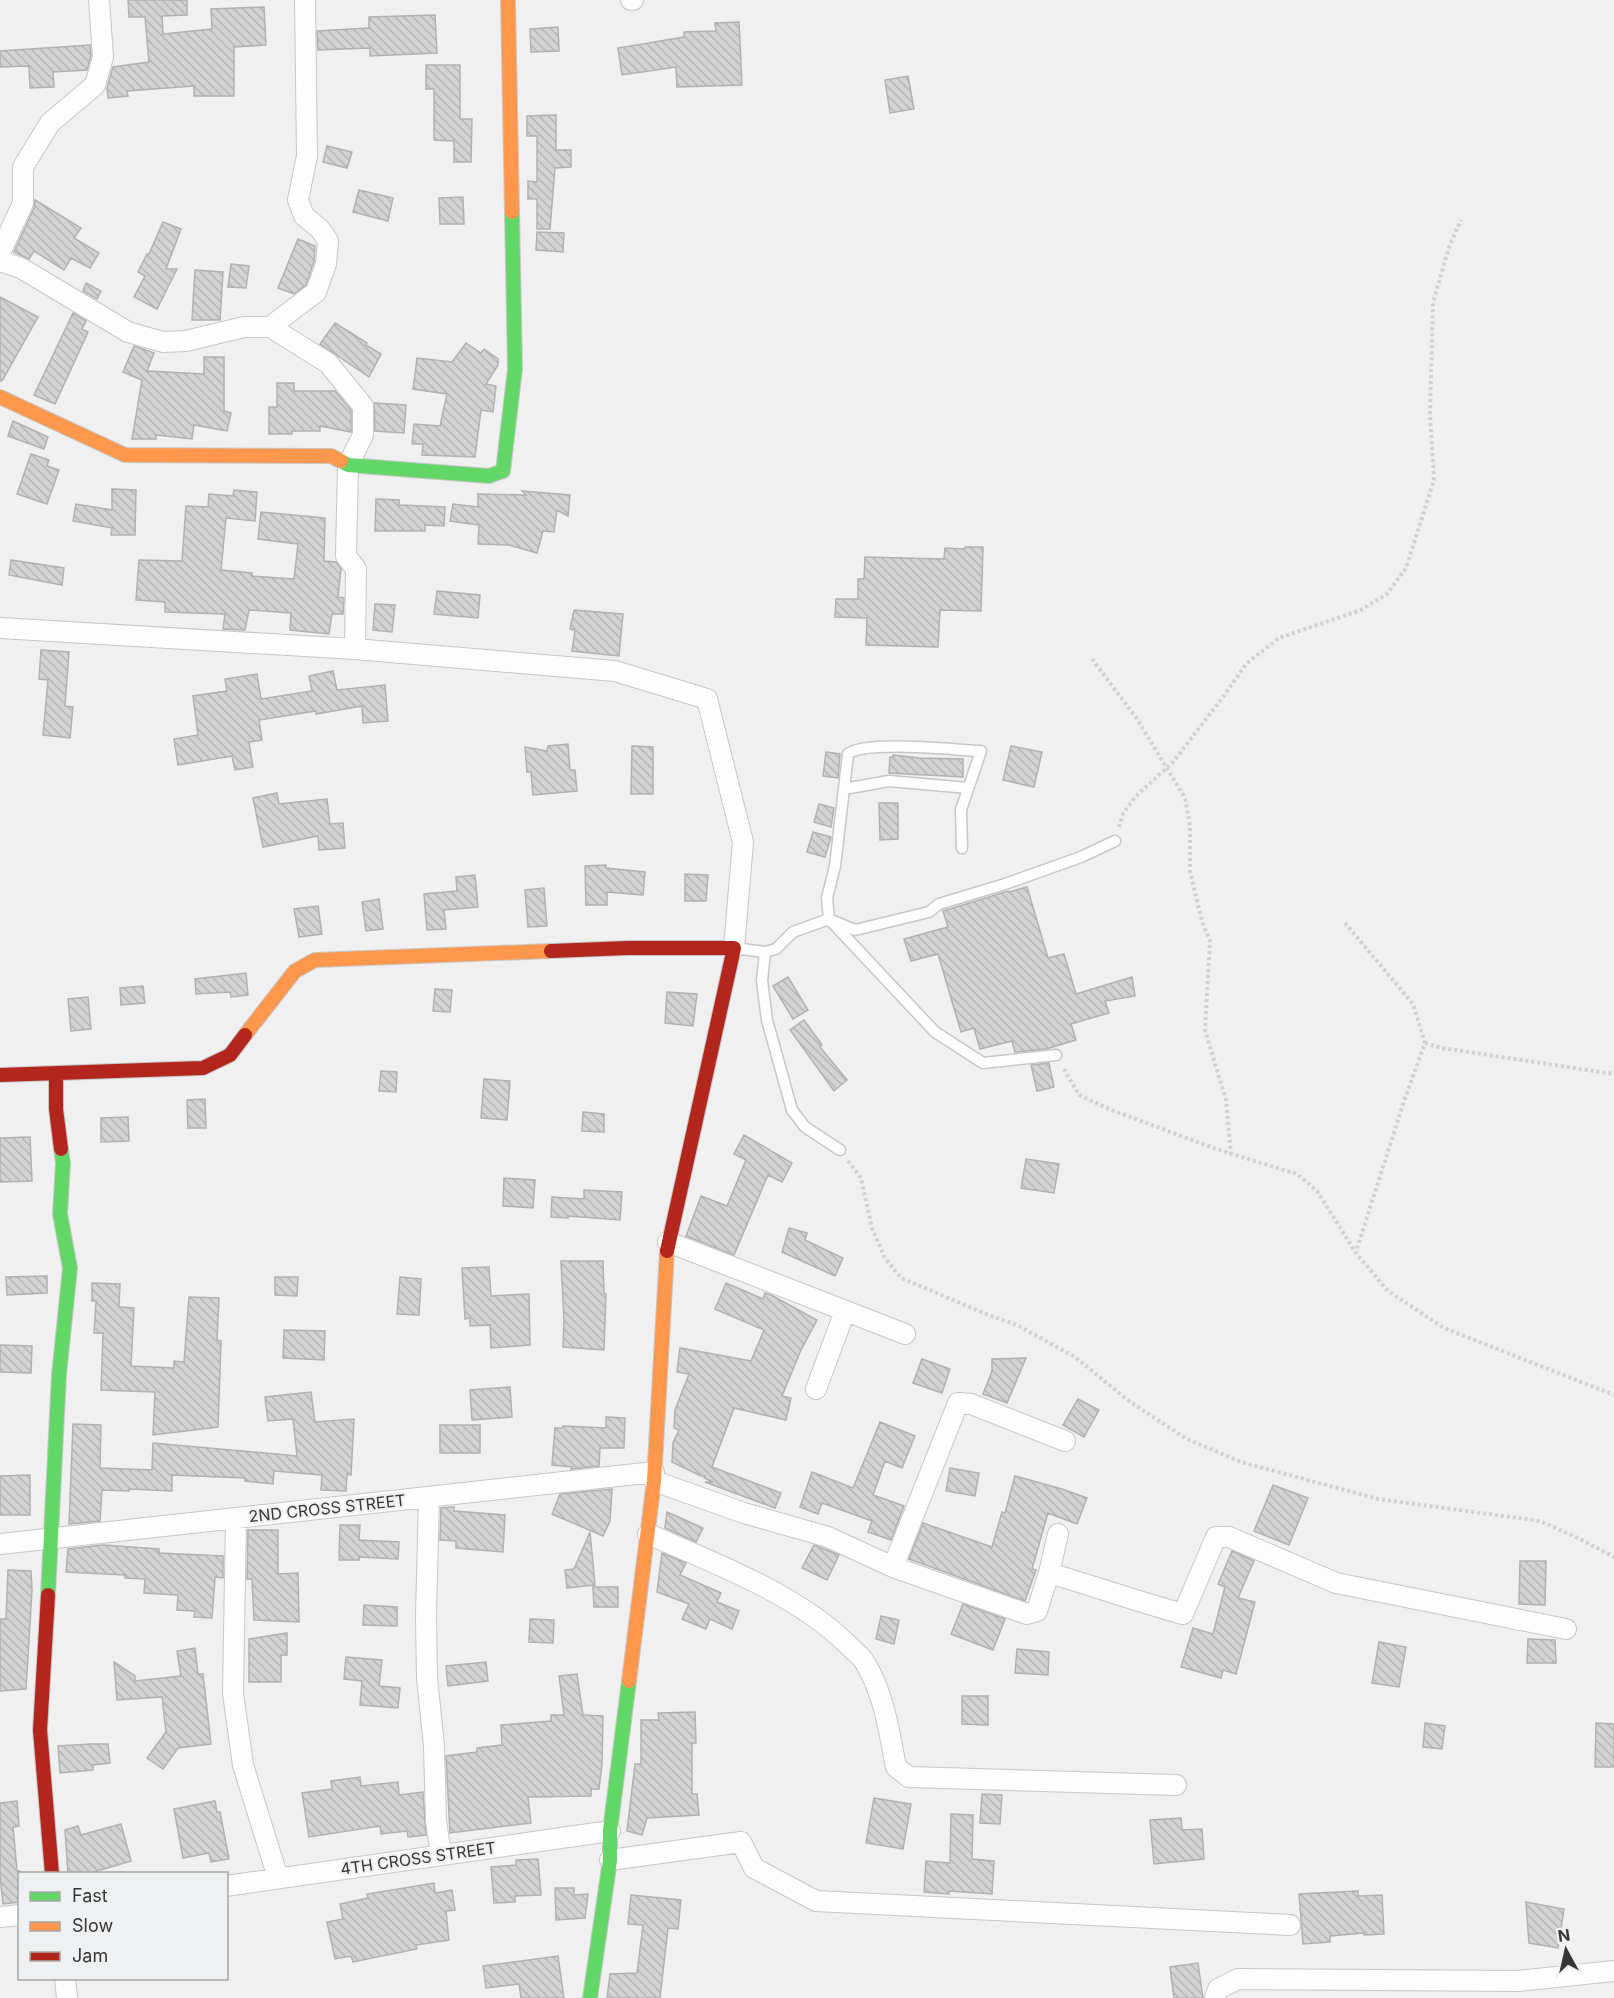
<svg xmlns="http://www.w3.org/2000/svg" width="1614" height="1998" font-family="Inter,sans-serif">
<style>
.building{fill:url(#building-back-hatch);stroke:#b1b1b1;stroke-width:1.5}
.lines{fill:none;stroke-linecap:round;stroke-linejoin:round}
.lane-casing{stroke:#c7c7c7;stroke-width:13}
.street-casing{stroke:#c7c7c7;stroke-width:22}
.fast-casing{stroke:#c7c7c7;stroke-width:16}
.slow-casing{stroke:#c7c7c7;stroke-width:16}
.jam-casing{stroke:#c7c7c7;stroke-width:16}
.path{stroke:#d0d1d1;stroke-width:4;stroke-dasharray:3 3;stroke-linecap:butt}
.lane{stroke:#fdfdfd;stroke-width:10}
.street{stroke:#fdfdfd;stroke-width:20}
.fast{stroke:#63d668;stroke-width:14}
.slow{stroke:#ff974d;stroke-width:14}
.jam{stroke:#b3261e;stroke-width:14}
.labels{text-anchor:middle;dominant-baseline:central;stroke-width:4.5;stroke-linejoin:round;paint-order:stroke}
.street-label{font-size:16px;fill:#353636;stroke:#eff0f1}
</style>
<defs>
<pattern id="building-back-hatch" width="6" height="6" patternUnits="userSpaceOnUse" patternTransform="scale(1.5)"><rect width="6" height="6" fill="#d3d3d3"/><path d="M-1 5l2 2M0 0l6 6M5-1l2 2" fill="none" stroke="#b6b6b6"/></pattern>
</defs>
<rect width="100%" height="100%" fill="#f0f0f0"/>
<!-- building -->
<path class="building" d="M128,0H187V15L162,16L163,34L212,29L211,9L264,7L266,45L234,47V96H194V86L127,91L128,96L108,98L107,88L113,67L149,62L145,17H129Z
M435,15L437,53L370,56V48L318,50L317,31L369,28V17Z
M739,22L742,85L677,87L676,67L622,75L618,48L684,37V32L716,31L715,23Z
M558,27L559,51L531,52L530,29Z
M90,45L91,56L87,70L53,72L54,87L30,88L29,66L0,67V51Z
M426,65H460V119H472L471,162H454V141L434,140V89H426Z
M908,76L914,109L890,113L885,80Z
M556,115V150H571V167L555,168L550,229H537V199H528V181L537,182V136H527V116Z
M327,146L352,152L347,168L323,162Z
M359,190L393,198L388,221L353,212Z
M463,197L464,224H440L439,198Z
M35,200L81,228L74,238L99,253L90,268L71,258L64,270L34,251L29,259L14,252L34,208Z
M163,222L181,229L166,269H177L157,309L134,297L145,276L138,272L147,254H149Z
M537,232L564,233L563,252L536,250Z
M298,239L315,246L314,261L306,285L294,294L278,288Z
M231,264L249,266L246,288L228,287Z
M195,270L223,272L220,320H192Z
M86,283L101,291L97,299L83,291Z
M0,297L38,317L2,381H0Z
M73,313L86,321L82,329L88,332L55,404L34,395Z
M335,323L367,343L366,345L381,354L369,377L320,344Z
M466,343L481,353L484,349L498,359V365L486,384L496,386L493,412L481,410L475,457L422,455L423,444H412L414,424L440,426L447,394L413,389L417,358L452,362Z
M134,346L154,353L147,371L204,374V357H224V411L231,413L227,431L194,425L192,439L156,435V439H132L142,380L123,372Z
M277,383H294V391H335L351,410V432L320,426V431H292V434H269V407H277Z
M374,403L406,405L404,433L375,431Z
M13,421L48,437L44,449L8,436Z
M31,454L49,460L47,466L59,470L47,504L17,494Z
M112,489L136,490L135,535H111L112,528L73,521L76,504L112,510Z
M234,490L257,492L255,521L226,518L221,570L252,573V576L294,579L298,544L258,539L261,512L325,518L324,561L336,562L341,569L338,597L344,598L343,614H332L329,634L290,630L291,613L249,610L245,630L223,629L225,614L165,612V602L136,600L139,560L182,561L186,506L208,507L209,494L233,496Z
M522,491L570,495L568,516L557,510L554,532L543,531L537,553L509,545L478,544L479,525L450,521L453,504L478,507V494L526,495Z
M376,499L399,500V505L445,507L444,526L425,525V531H375Z
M965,547H983L981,611L940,610L938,647L866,645L867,618L835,617L836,599H858V579H864L865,557L944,559L945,548L965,549Z
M11,560L64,568L62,585L9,575Z
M437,591L480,595L478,618L434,614Z
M375,604L395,605L392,632L373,630Z
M574,610L623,614L619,656L572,651L575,630L570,629Z
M41,650L69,652L65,706L73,707L70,738L43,735L48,680L39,679Z
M333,671L337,690L385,685L388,721L363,723L362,706L316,714V711L259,720L262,740L249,742L253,767L235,770L232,756L178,765L174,739L198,735L193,696L227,691L225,679L257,674L261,699L312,691L309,676Z
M568,744L570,770H575L577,791L533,795L531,772H527L525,747L547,751L548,746Z
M632,746L653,747V794H631Z
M1011,746L1042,752L1034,787L1003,780Z
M826,752L840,754L838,778L823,776Z
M893,755L919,758L963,759V777L889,773L890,757H893Z
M277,793L279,804L327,799L330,824L343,823L345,848L319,850L318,836L263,847L253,798Z
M879,803H898V839L880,840Z
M819,804L834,808L831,827L814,822Z
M813,832L831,837L825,857L807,852Z
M606,865V868L645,872L643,895L607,892V905H586L585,866Z
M685,874L708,875L706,901H685Z
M475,875L478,907L444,910L446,929L427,930L424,894L457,891L456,877Z
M1027,887L1048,958L1064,954L1076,994L1132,977L1135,996L1105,1001L1109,1013L1071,1024L1076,1040L1046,1049L1015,1052L1012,1041L980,1049L974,1028L961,1032L938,954L911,961L904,939L948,927L943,911L1008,891L1009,892Z
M544,888L547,926L528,927L525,890Z
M379,899L383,929L366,931L362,902Z
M318,906L322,934L299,937L294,909Z
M246,973L248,995L231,997L230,992L196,994L195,979Z
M788,977L808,1010L793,1019L773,986Z
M143,986L145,1003L121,1005L120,988Z
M435,989L452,990L450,1012L433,1011Z
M667,992L697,994L693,1026L665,1023Z
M88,997L91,1029L71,1031L68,999Z
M804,1020L822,1045L820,1047L847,1080L834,1091L790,1030Z
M1049,1063L1054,1087L1037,1091L1031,1065Z
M381,1071L397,1072L396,1092L379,1091Z
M484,1079L510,1081L507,1120L481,1118Z
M205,1099L206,1128H188L187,1100Z
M583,1112L604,1114V1132L582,1131Z
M128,1117L129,1141L101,1142V1118Z
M744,1135L792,1163L782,1182L768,1175L734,1255L686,1236L701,1196L727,1206L746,1160L734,1154Z
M30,1137L32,1181L0,1182V1138Z
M1026,1159L1059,1164L1054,1193L1021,1188Z
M504,1178L535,1180L533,1208L503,1206Z
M584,1190L622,1192L620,1220L568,1216V1218L551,1217L552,1197L584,1199Z
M789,1228L807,1233L805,1240L843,1258L835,1276L782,1252Z
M561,1261H603L604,1294H606L604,1350L563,1347L564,1320Z
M489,1267L491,1296L529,1294L530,1345L491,1348L490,1325L470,1326V1318L465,1319L462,1268Z
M47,1276V1293L7,1295L6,1277Z
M275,1277H298L297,1296L275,1295Z
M400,1277L421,1279L419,1315L397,1314Z
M92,1283L120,1284L119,1307L134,1308L131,1366L174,1368V1361L184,1362L189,1297L219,1298L217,1340L221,1341L218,1427L153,1435L155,1392L101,1390L103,1333H94L96,1301H92Z
M726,1283L763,1299L765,1293L771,1295L817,1320L801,1350L782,1396L791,1398L786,1420L734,1408L712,1467L781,1493L775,1508L705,1482H713L704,1478L705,1476H701L672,1462L673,1443L679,1430L674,1428L675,1410L689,1374L677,1372L680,1348L751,1361L764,1330L715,1309Z
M284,1330L325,1331L324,1360L283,1358Z
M0,1345L32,1346L31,1373L0,1372Z
M1026,1358L1007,1403L983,1394L992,1371V1359Z
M922,1359L950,1369L942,1393L913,1383Z
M510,1387L512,1417L472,1420L470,1390Z
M311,1392L315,1422L354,1419L351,1475L347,1474L346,1491L321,1490L322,1475L274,1471L273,1484L245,1481V1478L172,1475V1491L129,1489V1491L102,1490L100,1521L69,1524L73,1424L101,1425L100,1468L152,1470L153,1443L297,1456L293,1419L268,1421L265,1397Z
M1078,1399L1099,1410L1084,1437L1063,1425Z
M606,1417L625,1418L624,1448H600L599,1466L571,1469L572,1467L552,1465L555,1428H563V1426L606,1428Z
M880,1422L915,1436L902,1468L885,1461L873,1495L904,1506L891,1540L868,1532L872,1521L822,1503L818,1514L800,1507L812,1472L853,1488Z
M440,1425H480V1453H440Z
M950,1468L979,1473L975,1496L946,1491Z
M30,1475V1515H0V1476Z
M1015,1476L1062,1489L1087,1498L1077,1524L1048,1513L1032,1569L1036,1570L1025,1601L909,1559L923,1523L992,1547L1002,1512L1005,1513Z
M1273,1485L1308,1498L1289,1545L1254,1531Z
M612,1489L610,1521L603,1536L552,1514L560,1494Z
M454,1507V1511L505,1515L503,1552L456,1548V1541L440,1540L441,1508Z
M667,1512L703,1528L696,1542L665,1528Z
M340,1525H360L359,1540L399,1542L398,1559L359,1557V1560H339Z
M248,1530H278V1574L298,1573L299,1622L254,1620L252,1579H247Z
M590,1532L595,1585L567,1588L565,1570L574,1569Z
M103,1545L159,1549V1553L223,1556V1578L215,1577L212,1618L194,1617L195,1611L177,1610L178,1595L144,1593L145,1579L125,1578V1575L66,1572L68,1549Z
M814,1545L839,1555L827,1580L802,1568Z
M1232,1551L1254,1561L1238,1598L1255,1602L1236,1674L1223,1670L1221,1678L1181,1667L1193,1628L1213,1634L1225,1587L1218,1584Z
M662,1553L686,1563L680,1575L721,1593L717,1602L739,1611L732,1629L710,1619L706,1629L682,1619L689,1604L657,1592Z
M1520,1561H1546L1545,1605L1519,1604Z
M8,1570L31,1571L32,1590L26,1689L0,1691V1619H6Z
M593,1587H618V1607H594Z
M963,1604L1005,1619L993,1650L951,1634Z
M364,1605L397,1607V1626L363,1625Z
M881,1616L899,1620L894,1644L876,1639Z
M530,1619L554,1620L553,1643L529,1642Z
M287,1633V1655H281V1682H249V1639Z
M1528,1639L1555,1640L1556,1663H1527Z
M1379,1642L1406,1647L1399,1687L1372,1683Z
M195,1648L198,1674H203L211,1744L178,1748L163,1769L147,1758L166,1732L162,1697L117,1700L114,1662L135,1676V1681L181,1676L177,1651Z
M1017,1649L1049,1652L1048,1675L1015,1673Z
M346,1657L382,1660L379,1686L400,1688L398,1708L360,1705L362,1681L344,1679Z
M486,1662L488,1681L448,1686L446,1666Z
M577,1674L583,1715L603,1716L602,1764L599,1789H591V1796L528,1797L531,1823L450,1833L446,1756L477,1752V1748L502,1745L501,1725L551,1721V1715H564L559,1676Z
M962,1696H988V1725L962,1724Z
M695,1712L696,1743H692V1794H697L699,1815L647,1818L642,1835L627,1831L635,1764H641V1720H659L658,1713Z
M1425,1723L1445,1726L1442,1749L1423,1747Z
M1596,1723L1614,1724V1767H1595Z
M91,1744H108L110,1763L93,1765V1770L60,1773L58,1746Z
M360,1777L361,1786L398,1782L399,1795L423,1792L426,1835L408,1837L407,1831L381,1834L380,1826L309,1837L302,1793L332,1789L331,1781Z
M982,1794L1002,1795L1000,1824L980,1823Z
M874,1798L911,1804L903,1849L866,1843Z
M17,1801L19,1826L13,1827L17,1871H20V1902L3,1904L0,1875V1803Z
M215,1801L217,1812H220L229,1859L211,1862L209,1853L183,1858L174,1809Z
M951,1814L973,1815L972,1859L994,1861L992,1894L949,1891V1894L924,1892L926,1861L950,1863Z
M1181,1818L1182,1830L1202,1829L1204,1859L1154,1864L1150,1820Z
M121,1824L131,1861L87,1874H68L65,1830L78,1826L81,1835Z
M538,1859L541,1895L515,1896V1902L494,1903L491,1867L516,1865V1860Z
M434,1883L435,1893L452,1890L455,1910L446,1911L449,1940L416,1945L417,1949L353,1962L351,1956L335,1959L327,1922L343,1919L340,1904L368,1898L367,1894Z
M555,1888H574V1895L588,1894L585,1918L556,1920Z
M1358,1891V1896L1382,1895L1384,1934L1364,1935V1933L1330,1936V1942L1303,1944L1299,1894Z
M631,1895L681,1900L678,1929L668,1928L660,1998H607L610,1974L637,1973L643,1925L628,1924Z
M1526,1902L1564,1909L1558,1948L1529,1943Z
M558,1956L564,1998H521L519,1984L486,1988L483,1966Z
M1198,1963L1203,1998H1174L1170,1967Z"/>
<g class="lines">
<!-- lane casing -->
<g class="lane-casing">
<path id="lane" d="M844,789L889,781L968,788
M962,848L961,810L981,751C955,750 866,740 848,754L835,866L827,898L829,919L935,1032L983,1063L1056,1055
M734,948L765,952L776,949L793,932L829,919L855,930L929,912L939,904L1005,884L1081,857L1115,841
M765,952L762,981L767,1020L792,1110L805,1127L840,1150"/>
</g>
<!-- street casing -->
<g class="street-casing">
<path id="street" d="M631,0H633
M0,253L23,203V167L50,123L95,85L103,57L99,0
M0,261L21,268L128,332L163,342L186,341L244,327H270L328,363L363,406V435L348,465L346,556L356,569L355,649
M270,327L316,292L326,264L328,241L320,229L304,216L298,200L307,156L305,0
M0,628L355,649L615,671L707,699L743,842L734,948
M668,1242L905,1334
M816,1389L845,1311
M654,1481L744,1513L828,1537L893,1567L1027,1614L1037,1611L1049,1573L1058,1534
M429,1497L426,1616L427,1678L434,1746L436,1821L441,1855
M236,1518L233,1693L243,1765L278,1878
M648,1534C714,1563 797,1594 848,1645C853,1650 860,1655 864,1661C884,1693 889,1731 896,1767L909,1777L1176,1785
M0,1544L654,1472
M893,1567L958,1403L971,1404L1065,1441
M1049,1573C1094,1586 1138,1602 1183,1614L1216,1537H1229L1336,1583L1566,1629
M610,1860L741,1842L754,1868L816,1901L1290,1925
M226,1886L610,1831
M0,1917L20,1915
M65,1978L67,1998
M1215,1998L1218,1989L1238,1979L1518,1981L1614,1971"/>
</g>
<!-- fast casing -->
<g class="fast-casing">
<path id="fast" d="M341,461L348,465L489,476L503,471L515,369L512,212
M48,1595L59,1375L70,1268L60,1214L63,1163L61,1149
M590,1998L610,1860V1831L629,1681"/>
</g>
<!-- slow casing -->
<g class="slow-casing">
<path id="slow" d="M508,0L512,212
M0,397L125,455L331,456L341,461
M245,1035L295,971L315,960L551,951
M629,1681L654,1481L667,1251"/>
</g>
<!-- jam casing -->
<g class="jam-casing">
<path id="jam" d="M551,951L628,948H734L667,1251
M56,1073V1109L61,1149
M0,1075L203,1068L230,1055L245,1035
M48,1595L40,1730L52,1874"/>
</g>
<!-- path -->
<path class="path" d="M1092,659L1137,719L1185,798L1190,826V872L1202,921L1210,941L1205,1030L1226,1100L1231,1154
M1119,827L1123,814L1135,797L1173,762L1223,697L1246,664L1279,638L1361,610L1387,594L1406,568L1434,480L1430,414L1433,303L1449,247L1461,220
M1345,923L1413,1004L1425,1043L1404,1101L1356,1252
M1425,1043L1442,1048L1614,1074
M1064,1069L1079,1095L1109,1109L1216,1149L1297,1174L1317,1191L1356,1253L1388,1291L1444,1328L1614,1395
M848,1161L861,1178L872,1228L885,1258L901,1278L986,1314L1017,1325L1075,1357L1129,1401L1185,1438L1241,1462L1378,1499L1540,1521L1578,1538L1614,1557"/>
<!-- lane -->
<use href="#lane" class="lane"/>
<!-- street -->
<use href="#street" class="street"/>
<!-- fast -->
<use href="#fast" class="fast"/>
<!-- slow -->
<use href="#slow" class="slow"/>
<!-- jam -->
<use href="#jam" class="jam"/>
</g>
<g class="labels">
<!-- street labels -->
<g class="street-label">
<text transform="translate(327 1508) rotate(-6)">2ND CROSS STREET</text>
<text transform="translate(418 1858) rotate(-8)">4TH CROSS STREET</text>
</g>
</g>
<!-- legend -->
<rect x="18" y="1872" width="210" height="108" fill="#eff0f1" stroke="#a5a6a6" stroke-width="1.5"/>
<rect x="30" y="1892" width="30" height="9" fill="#63d668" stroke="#a5a6a6" stroke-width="1.5"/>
<text x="72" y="1902" font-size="18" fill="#353636">Fast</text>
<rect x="30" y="1922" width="30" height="9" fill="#ff974d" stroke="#a5a6a6" stroke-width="1.5"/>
<text x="72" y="1932" font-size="18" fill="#353636">Slow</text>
<rect x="30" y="1952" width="30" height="9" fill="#b3261e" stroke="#a5a6a6" stroke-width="1.5"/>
<text x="72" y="1962" font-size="18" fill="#353636">Jam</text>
<!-- north arrow -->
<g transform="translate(1566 1950) rotate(352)" stroke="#eff0f1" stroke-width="4.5" paint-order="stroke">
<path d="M0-4.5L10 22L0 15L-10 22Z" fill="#353636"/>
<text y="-9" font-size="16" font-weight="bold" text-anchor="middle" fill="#353636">N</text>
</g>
</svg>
